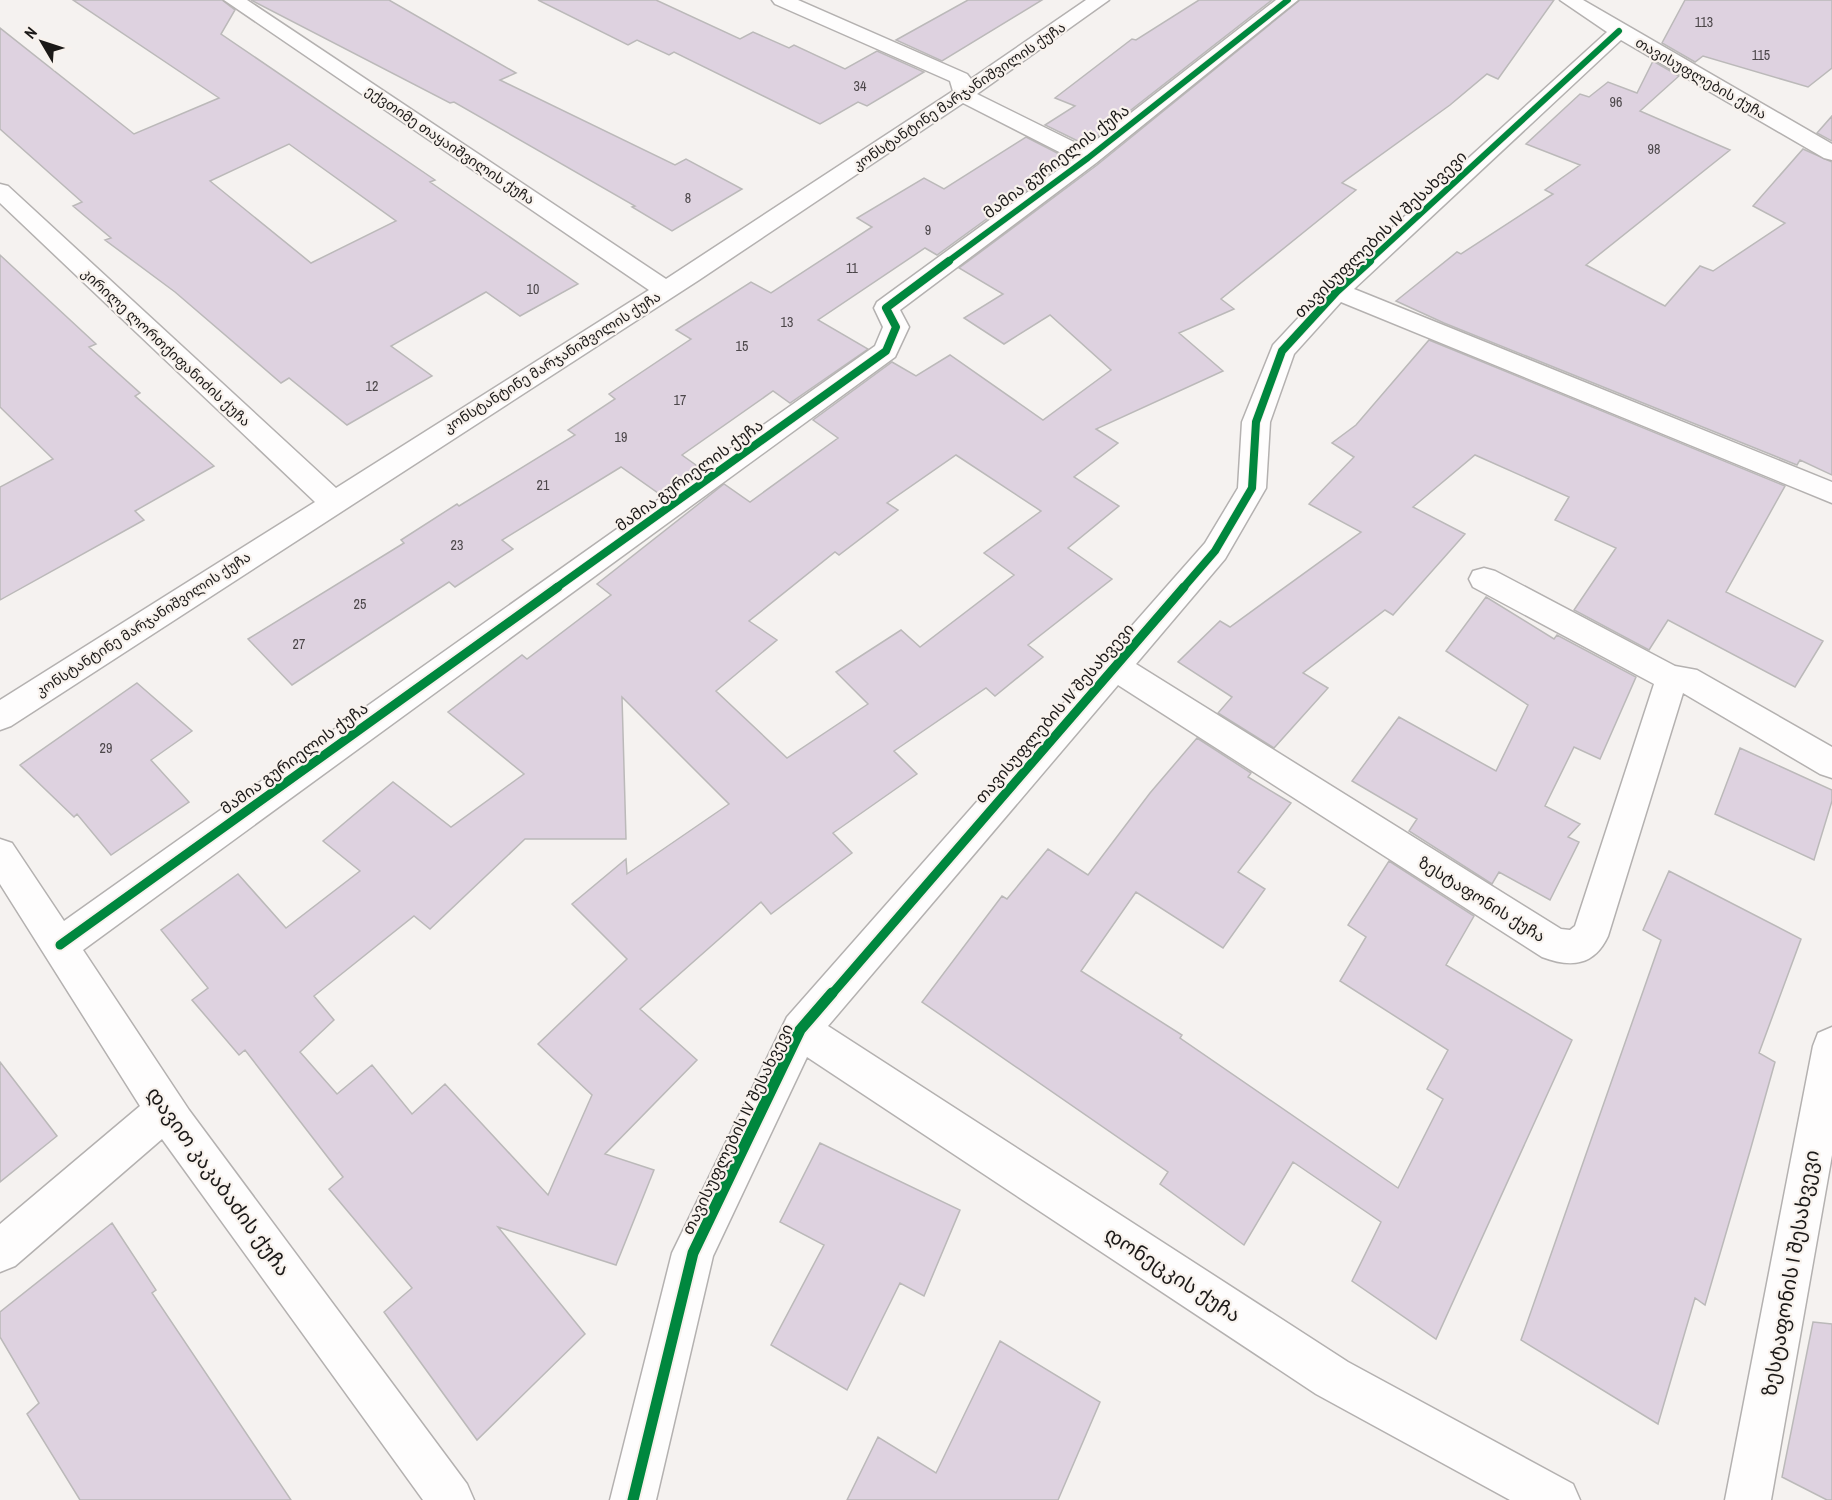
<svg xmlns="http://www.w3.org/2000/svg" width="1832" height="1500" font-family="'Archivo Narrow','Noto Sans Georgian',sans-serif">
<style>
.building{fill:#ded2e0;stroke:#bbb9b9;stroke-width:1.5;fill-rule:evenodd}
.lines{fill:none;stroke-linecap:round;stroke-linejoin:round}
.minor-casing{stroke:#b4b1b0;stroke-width:3}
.minor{fill:#fefdfd;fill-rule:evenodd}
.cycleway-far3-casing{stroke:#f8f2ed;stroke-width:8}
.cycleway-far2-casing{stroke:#f8f2ed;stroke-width:10}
.cycleway-far1-casing{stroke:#f8f2ed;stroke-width:13}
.cycleway-casing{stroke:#f8f2ed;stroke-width:15}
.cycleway-far3{stroke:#00873e;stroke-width:6}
.cycleway-far2{stroke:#00873e;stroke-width:8}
.cycleway-far1{stroke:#00873e;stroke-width:9}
.cycleway{stroke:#00873e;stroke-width:11}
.labels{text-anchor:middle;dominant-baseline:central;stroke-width:4.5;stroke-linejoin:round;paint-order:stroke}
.number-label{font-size:14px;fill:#4c474a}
.far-street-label{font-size:14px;fill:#1b1918;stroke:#f8f2ed}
.street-label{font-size:16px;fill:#1b1918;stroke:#f8f2ed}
.near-street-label{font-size:20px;fill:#1b1918;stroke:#f8f2ed}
</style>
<rect width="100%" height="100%" fill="#f5f2f0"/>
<!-- building -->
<path class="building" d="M73,0H222L235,10L221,34L435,180L430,182L578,284L520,316L486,292L391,346L432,376L347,425L289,378L281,383L175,292L105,240L111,238L73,206L82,202L0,129V28L134,134L219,98ZM289,144L396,221L311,263L210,181Z
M251,0H389L516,73L500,80L675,165L686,159L742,189L672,231L632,207L635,206L454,102L450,103Z
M538,0H656L740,39L753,32L789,48L794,45L845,69L877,51L924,72L867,106L858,102L820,124L674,52L669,55L637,40L628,45Z
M968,0H1042L942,61L896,40Z
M1199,0H1272L1086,145L1045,125L1075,106L1055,98L1132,39L1136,40Z
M1300,0H1554L1498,79L1487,74L1450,105L1342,183L1356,190L1221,299L1234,309L1179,333L1223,371L1096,429L1118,443L1074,477L1119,506L1068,548L1112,579L1028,645L1043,657L995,696L986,688L894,751L917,774L833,833L852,853L771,914L761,902L640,1009L697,1060L605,1154L654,1170L616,1265L498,1227L585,1334L477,1440L384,1312L412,1288L329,1189L343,1177L245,1050L239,1055L192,1000L208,988L161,930L238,874L286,928L360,871L323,841L393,782L451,827L524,774L448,712L522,655L527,659L611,595L597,584L724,484L750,502L838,438L813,420L892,362L916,376L950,355L1043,420L1111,370L1050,315L1004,344L964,318L1003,294L959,268L1097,165ZM956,455L1041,511L984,553L1014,575L920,647L901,630L836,672L868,704L787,758L716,691L777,640L749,621L835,552L839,555L898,510L887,503ZM622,697L729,804L627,874L626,859L572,904L627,959L538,1044L592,1095L548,1195L445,1084L412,1114L372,1065L337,1094L300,1052L334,1020L314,996L414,916L430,929L525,839H626Z
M1685,0H1832V68L1808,87L1703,56L1695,62L1662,43Z
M1653,61L1679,76L1640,111L1730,150L1586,265L1665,306L1700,266L1713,271L1785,223L1753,206L1803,149L1832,162V475L1800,460L1797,465L1444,323L1396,301L1457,252L1461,254L1553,194L1545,190L1580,165L1526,144L1580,94L1589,97L1608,82L1637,93Z
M1832,116V141L1817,133Z
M1026,137L1069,159L937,255L925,248L818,320L868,349L790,403L773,391L682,455L700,468L661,495L621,467L502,540L513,549L455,587L449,582L292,685L248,639L404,543L401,540L457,504L459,506L575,435L568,430L615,399L609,394L691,339L676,330L751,282L771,293L872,227L857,218L924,178L944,189Z
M0,255L96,344L89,347L140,393L135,396L214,466L135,511L144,520L0,600V487L53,459L0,407Z
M1429,340L1785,486L1726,592L1823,641L1795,687L1668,620L1649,650L1574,610L1616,548L1555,520L1569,497L1475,455L1413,507L1465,534L1393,615L1385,610L1303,673L1328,688L1274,748L1218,713L1232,697L1178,662L1220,621L1230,627L1361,532L1309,504L1354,457L1332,443L1356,425Z
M1486,597L1554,639L1557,635L1636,677L1600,759L1574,747L1545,806L1580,824L1568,837L1579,842L1550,900L1499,872L1492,884L1409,831L1417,819L1352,781L1399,717L1496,771L1528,705L1446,651Z
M137,683L192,731L151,760L189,802L111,855L77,814L74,817L20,765Z
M1197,738L1251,773L1248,777L1291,803L1238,872L1265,889L1223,948L1136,892L1081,971L1182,1035L1180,1038L1398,1188L1443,1099L1427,1089L1448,1050L1340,981L1366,937L1348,925L1389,861L1474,916L1446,965L1572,1040L1436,1339L1352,1281L1381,1222L1293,1162L1244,1245L1160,1184L1168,1172L922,1002L1002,896L1007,899L1048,849L1088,875L1150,793Z
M1740,748L1832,790V801L1814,860L1715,814Z
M1669,871L1801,939L1759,1053L1775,1062L1750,1151L1705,1305L1695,1298L1658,1424L1521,1340L1661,940L1643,930Z
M0,1062L57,1136L0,1182Z
M820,1143L960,1210L924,1296L900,1283L847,1390L771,1345L824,1245L780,1222Z
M112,1223L156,1290L152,1293L291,1500H80L27,1414L39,1403L0,1337V1312Z
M1813,1322L1832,1324V1500H1827L1782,1477Z
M1000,1341L1100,1402L1058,1500H847L878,1437L936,1473Z"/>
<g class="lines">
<!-- minor casing -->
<g class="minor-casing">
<path id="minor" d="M224,0H247L666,279L953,91L950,81L775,4L772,0H798L967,74L971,79L1086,0H1109L977,94L1086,148L1276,0H1298L1096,163L900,310L909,327L895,357L83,950L189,1110L467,1484L474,1500H423L162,1139L15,1266L0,1272V1224L140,1106L0,884V839L12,843L64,921L875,346L883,327L874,308L877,302L1073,159L963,103L699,280L11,726L0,730V700L315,502L0,203V184L8,186L336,488L649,290Z
M1560,0H1583L1832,144V160L1824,158L1621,40L1354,289L1832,482V503L1341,302L1294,354L1270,422L1266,488L1225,559L1136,664L1561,929L1570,930L1575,926L1654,684L1473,587L1469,579L1473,571L1484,568L1495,571L1675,666L1697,670L1832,747V778L1820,774L1683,693L1608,936C1594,966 1571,968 1542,957L1118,685L828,1026L1348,1362L1573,1484L1580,1500H1510L1316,1394L807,1057L713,1256L656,1500H610L672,1253L787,1017L1205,543L1238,488L1242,422L1273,345L1328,286L1607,32Z
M1832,1027V1155L1771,1500H1725L1813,1046L1818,1033Z"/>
</g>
<!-- minor -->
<use href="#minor" class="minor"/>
<!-- cycleway-far3 casing -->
<g class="cycleway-far3-casing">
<path id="cycleway-far3" d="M947,262L1088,158L1288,0
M1368,262L1619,31"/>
</g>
<!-- cycleway-far2 casing -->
<g class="cycleway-far2-casing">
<path id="cycleway-far2" d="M556,588L886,351L896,327L886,308L949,261
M1183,588L1215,551L1252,488L1256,422L1282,351L1337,291L1370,261"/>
</g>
<!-- cycleway-far1 casing -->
<g class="cycleway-far1-casing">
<path id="cycleway-far1" d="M60,945L558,587
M831,995L1184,587"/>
</g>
<!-- cycleway casing -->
<g class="cycleway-casing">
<path id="cycleway" d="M633,1500L693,1253L800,1030L832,993"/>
</g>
<!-- cycleway-far3 -->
<use href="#cycleway-far3" class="cycleway-far3"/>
<!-- cycleway-far2 -->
<use href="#cycleway-far2" class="cycleway-far2"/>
<!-- cycleway-far1 -->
<use href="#cycleway-far1" class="cycleway-far1"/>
<!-- cycleway -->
<use href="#cycleway" class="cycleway"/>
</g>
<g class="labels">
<!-- number labels -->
<g class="number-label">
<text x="1704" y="22">113</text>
<text x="1761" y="55">115</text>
<text x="860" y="86">34</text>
<text x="1616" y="102">96</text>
<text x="1654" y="149">98</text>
<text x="688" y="198">8</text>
<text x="928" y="230">9</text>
<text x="852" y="268">11</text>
<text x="533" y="289">10</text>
<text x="787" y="322">13</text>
<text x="742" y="346">15</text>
<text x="372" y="386">12</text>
<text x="680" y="400">17</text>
<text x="621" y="437">19</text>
<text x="543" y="485">21</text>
<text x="457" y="545">23</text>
<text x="360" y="604">25</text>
<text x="299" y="644">27</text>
<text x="106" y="748">29</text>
</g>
<!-- far-street labels -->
<g class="far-street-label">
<text transform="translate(1701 78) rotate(30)">თავისუფლების ქუჩა</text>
<text transform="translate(959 96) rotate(-34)">კონსტანტინე მარჯანიშვილის ქუჩა</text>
<text transform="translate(450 145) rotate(34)">ექვთიმე თაყაიშვილის ქუჩა</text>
<text transform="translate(166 347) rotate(43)">კირილე ლორთქიფანიძის ქუჩა</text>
<text transform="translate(552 362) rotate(-32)">კონსტანტინე მარჯანიშვილის ქუჩა</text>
<text transform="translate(143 624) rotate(-33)">კონსტანტინე მარჯანიშვილის ქუჩა</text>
</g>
<!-- street labels -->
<g class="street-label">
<text transform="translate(1056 161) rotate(-37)">მამია გურიელის ქუჩა</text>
<text transform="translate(1380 234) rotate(-44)">თავისუფლების IV შესახვევი</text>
<text transform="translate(689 475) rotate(-36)">მამია გურიელის ქუჩა</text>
<text transform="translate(1054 713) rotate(-49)">თავისუფლების IV შესახვევი</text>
<text transform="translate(294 758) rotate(-36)">მამია გურიელის ქუჩა</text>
<text transform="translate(1482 899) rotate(32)">ზესტაფონის ქუჩა</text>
<text transform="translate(737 1129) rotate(-64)">თავისუფლების IV შესახვევი</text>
</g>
<!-- near-street labels -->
<g class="near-street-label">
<text transform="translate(219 1181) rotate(54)">დავით კაკაბაძის ქუჩა</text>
<text transform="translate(1790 1273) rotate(-80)">ზესტაფონის I შესახვევი</text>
<text transform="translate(1173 1274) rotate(33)">დონეცკის ქუჩა</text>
</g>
</g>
<!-- north arrow -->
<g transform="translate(42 42) rotate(309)" stroke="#f8f2ed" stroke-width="4.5" paint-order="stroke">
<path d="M0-4.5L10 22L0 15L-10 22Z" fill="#1b1918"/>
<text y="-9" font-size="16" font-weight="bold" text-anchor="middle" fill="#1b1918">N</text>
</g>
</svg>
